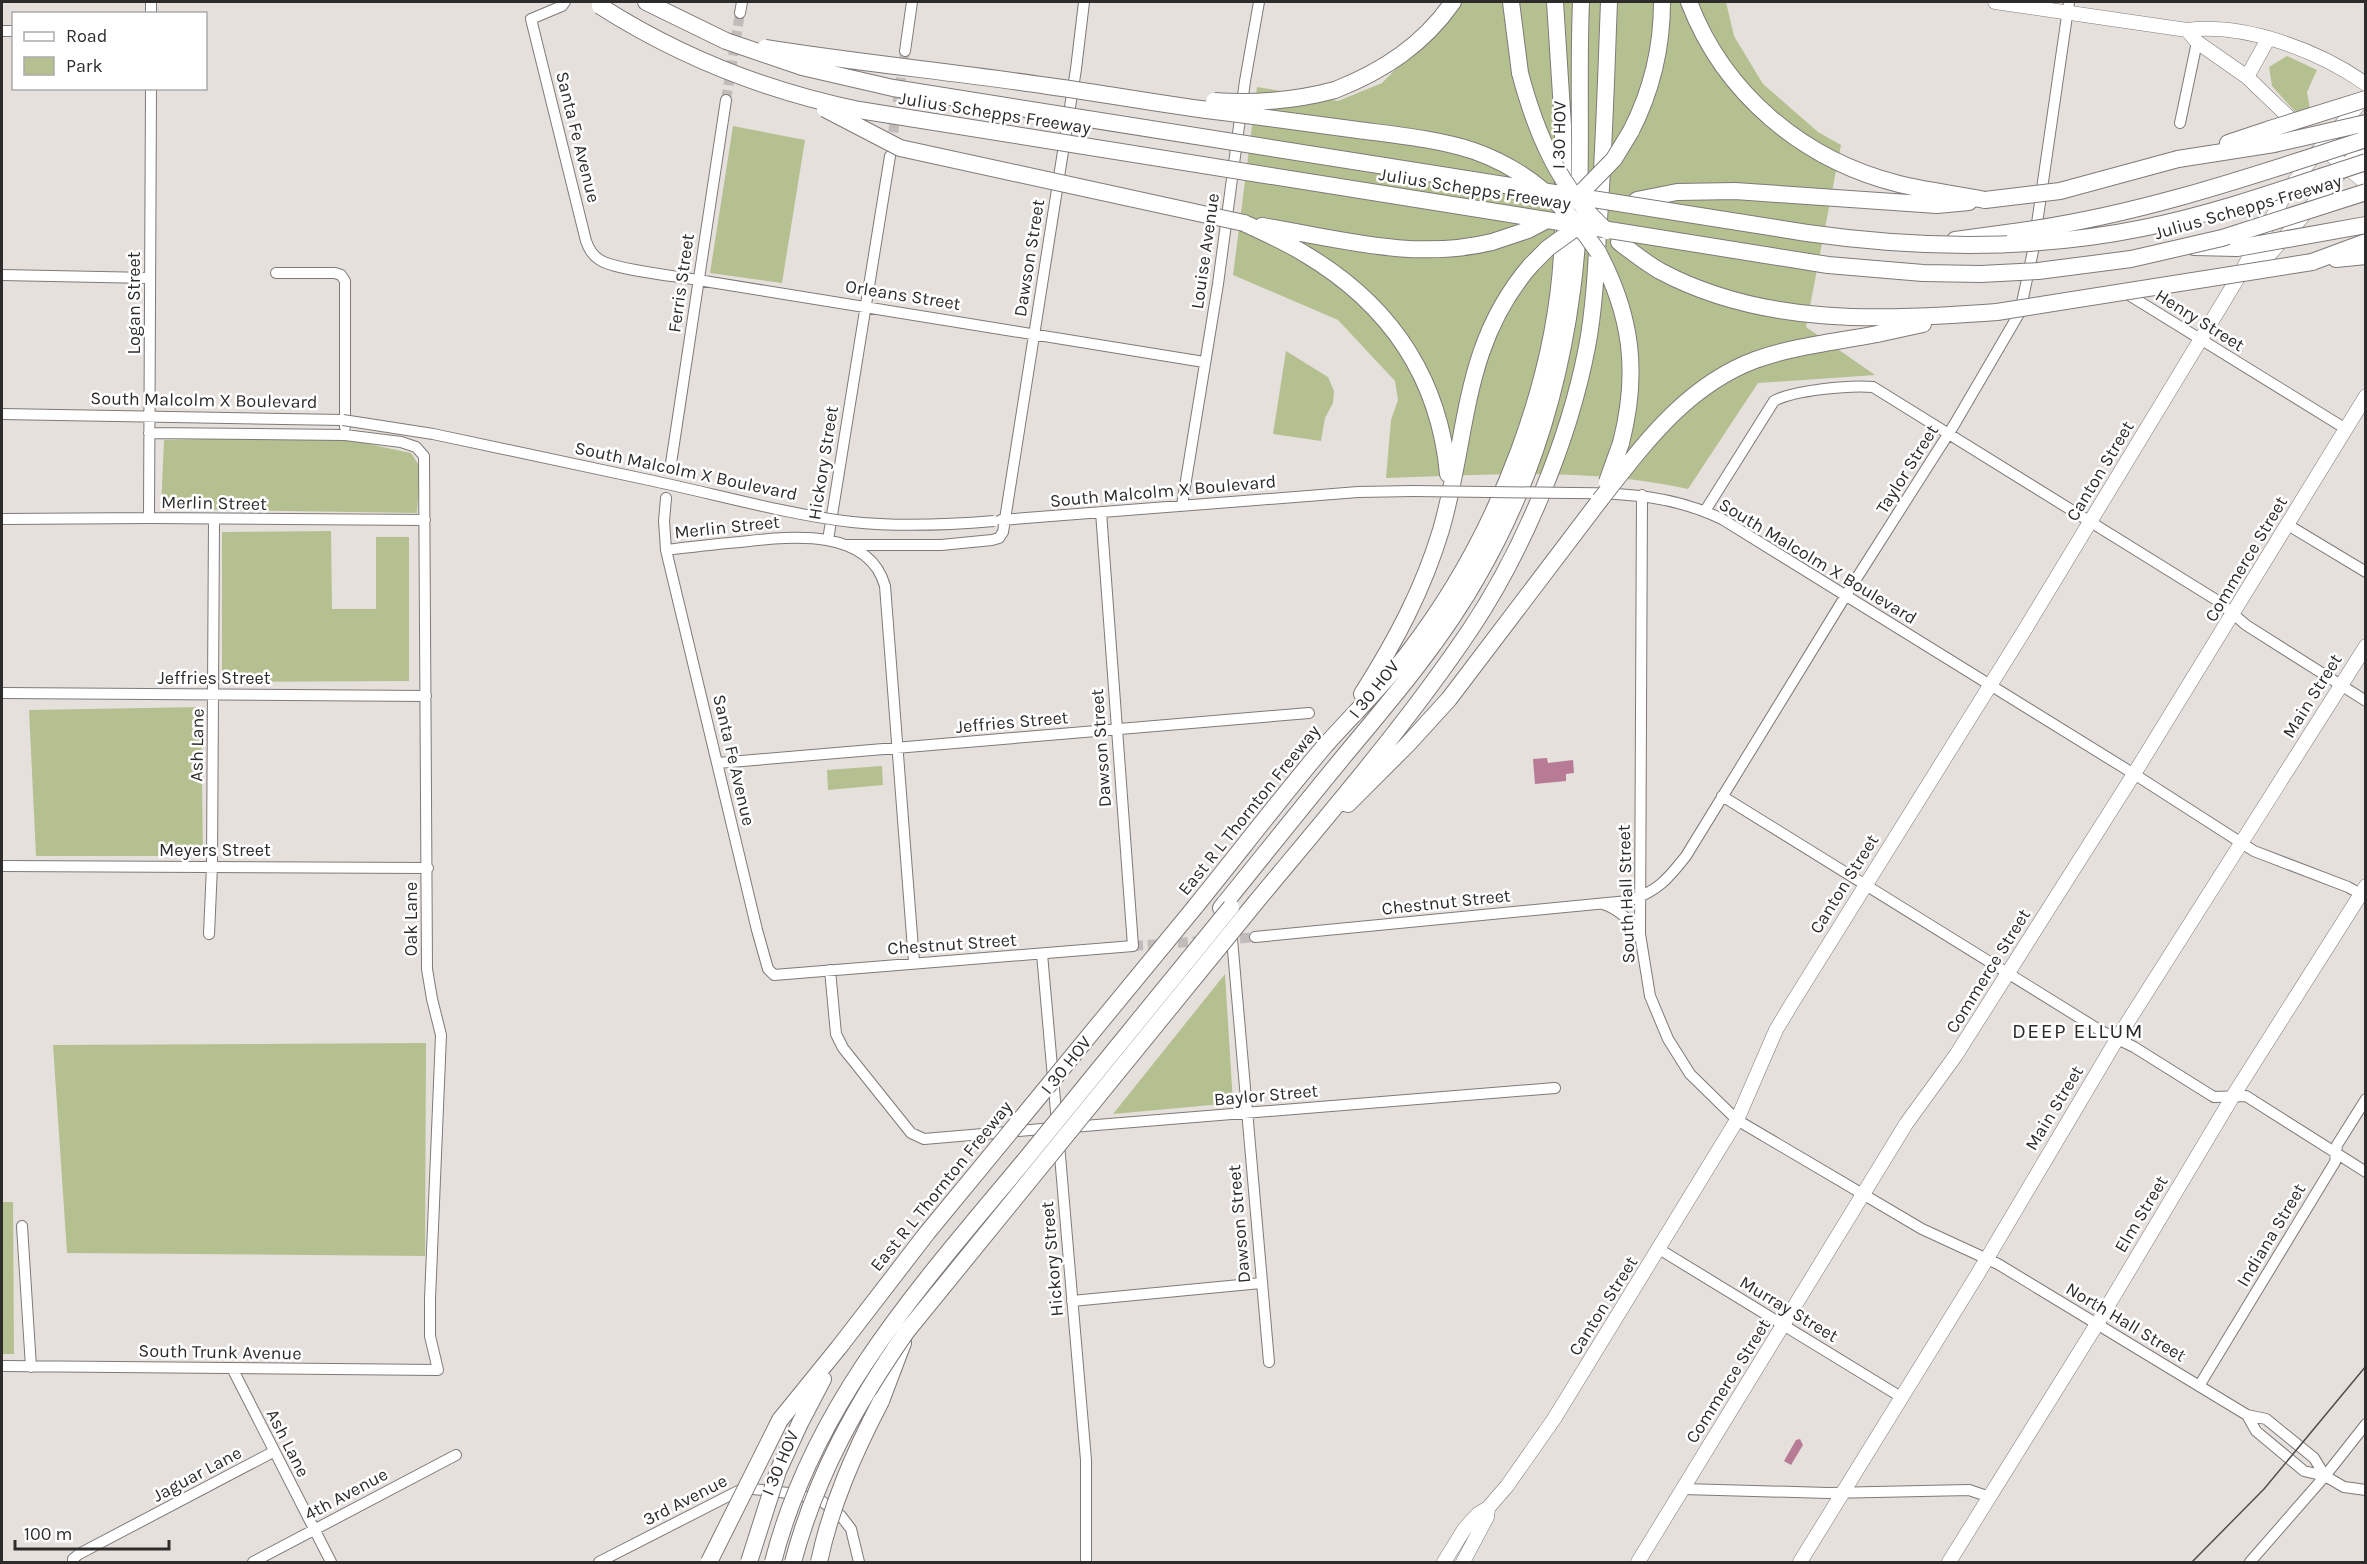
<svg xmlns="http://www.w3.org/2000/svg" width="2367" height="1564" font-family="Karla,sans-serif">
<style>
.green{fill:#b5c091}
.water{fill:#b87b96}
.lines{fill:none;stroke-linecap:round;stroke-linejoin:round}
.minor-tunnel{stroke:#c1bcb9;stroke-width:10;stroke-dasharray:10 5;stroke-linecap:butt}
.minor-casing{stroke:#7f7a77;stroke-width:12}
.major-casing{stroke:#7f7a77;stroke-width:15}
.highway-casing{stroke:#7f7a77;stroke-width:18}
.minor{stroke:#fff;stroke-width:10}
.major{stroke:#fff;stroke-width:14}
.highway{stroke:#fff;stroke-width:16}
.tram{stroke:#514e4d;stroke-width:1.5}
.minor-bridge-casing{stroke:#7f7a77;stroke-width:12;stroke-linecap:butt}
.highway-bridge-casing{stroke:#7f7a77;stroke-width:18;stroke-linecap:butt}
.minor-bridge{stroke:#fff;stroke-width:10}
.highway-bridge{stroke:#fff;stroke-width:16}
.labels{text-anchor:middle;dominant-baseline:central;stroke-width:5;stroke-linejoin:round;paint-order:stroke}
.street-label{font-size:18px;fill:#2e2c2b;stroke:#fff}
.quarter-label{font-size:21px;letter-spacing:1.5px;fill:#2e2c2b;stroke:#fff}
</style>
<rect width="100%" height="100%" fill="#e6e0dd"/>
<!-- green -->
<path class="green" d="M1462,2H1726L1734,36L1763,84L1818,132L1841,145L1806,327L1875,375L1758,383L1688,489C1588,467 1487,475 1386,478L1391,420L1398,400L1395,381L1338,320L1233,275L1257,87L1338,101L1382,83Z
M2287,56L2317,70L2307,92L2310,109L2301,118L2272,86L2269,67Z
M733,126L805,140L782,283L710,273Z
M1286,351L1328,377L1334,391L1333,403L1325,418L1321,441L1273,434Z
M331,436L411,453L420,467L417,513L161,509L164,440Z
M331,531L332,609H376V537H409V681L222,682V532Z
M201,707L203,856H36L29,710Z
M882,766L883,785L828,790L827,770Z
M1225,974L1233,1103L1113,1114Z
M426,1043L425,1256L67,1253L53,1045Z
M2,1202H13L14,1354H2Z"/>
<!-- water -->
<path class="water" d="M1547,758L1548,763L1573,760L1574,773L1566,774V781L1535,784L1533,759Z
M1800,1439L1803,1445L1791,1465L1784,1461L1796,1440Z"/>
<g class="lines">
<!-- minor-tunnel -->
<path class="minor-tunnel" d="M726,100L740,13
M891,147L905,51
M1225,940L1255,937
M1133,946L1204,941"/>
<!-- minor casing -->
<g class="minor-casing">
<path id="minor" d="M151,2V14
M565,2L562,6L531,19L586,241C589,249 592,255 600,260C615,270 677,276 698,280L1204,362
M740,13L742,2
M2,31H14
M905,51L912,2
M2180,123L2197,42
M276,273H335L341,275L345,281V427
M2,275L150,278
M2124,292L2346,429
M2,414L343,420
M433,434L649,480
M670,470L726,100
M1574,493C1627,493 1674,496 1722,519L2134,774L2254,851L2348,887L2366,897
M1642,495L1640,934L1650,996L1668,1039L1690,1074L1737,1120L1922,1229L1998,1264L2247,1415L2266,1419L2314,1458L2325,1476
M666,498L664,521L666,550L757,930L768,969L774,975L1133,946L1101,512
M1182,505L1218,284L1245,81L1259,2
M1705,511L1774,401C1794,390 1850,385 1873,387L2218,601L2246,625L2366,701
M149,518L151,88
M2,519L149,518L425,520
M1001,520L1358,492L1414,491
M2288,525L2366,572
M828,540L890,156
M846,545H941L992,540L999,538L1003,532L1076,69L1084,2
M666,550C691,547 715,544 740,542C787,537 868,526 885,586L914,962
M2,693L426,696
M718,763L1309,713
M1722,796L2101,1031L2134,1047L2209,1094L2214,1097L2246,1096L2366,1172
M2,866L428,868
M1603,904C1621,910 1628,920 1640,934
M209,934L212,866L214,520
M1255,937L1628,901C1657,892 1668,879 1686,856L1851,587L1954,425L2020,312L2033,251L2069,2
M1232,939L1269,1362
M1042,954L1057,1123
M830,970L836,1034L843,1048L911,1133L924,1139L1053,1128
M1072,1127L1555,1088
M1059,1144L1086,1460V1562
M22,1226L31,1367
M1659,1249L1901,1397
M1072,1301L1261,1283
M2,1366L438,1370L430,1336V1299L441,1035L432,999L427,969L424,456L416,447L401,442L345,435L149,433
M233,1370L331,1562
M2199,1386L2335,1162L2337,1145L2366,1099
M2247,1415L2256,1431L2304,1471L2325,1476L2344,1487L2366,1490
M1683,1489L1828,1493L1969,1490L1990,1497
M73,1562V1559L79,1554L273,1452
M253,1562L456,1455
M599,1562L744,1488L797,1494L823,1502L841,1516L851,1529L859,1562
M2250,1562L2325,1476L2366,1424"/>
</g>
<!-- major casing -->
<g class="major-casing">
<path id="major" d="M1995,2L2187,30C2245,23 2318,50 2366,84
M2187,30L2197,42L2247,77L2298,126
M2247,77L2268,39
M2321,147L2366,183
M2247,273L2270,254L2366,143
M1444,1562L1465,1528L1478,1514L1488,1508L1507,1486L1554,1419L1737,1120L1776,1030L1791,1005L2024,631L2236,281L2286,193L2313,157L2363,100
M1463,1562L1487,1517L1488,1508
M1638,1562L1906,1124L1956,1055L2134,774L2366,396
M1800,1562L1979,1272L2117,1039L2366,646
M1949,1562L2097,1324L2233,1096L2366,886"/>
</g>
<!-- highway casing -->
<g class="highway-casing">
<path id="highway" d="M646,2L726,41
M1511,2L1520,73
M1555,2L1563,126V184
M1689,2C1724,94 1803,160 1899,184C1927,191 1957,194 1985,200
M1335,90C1383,71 1423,45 1453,2
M1631,131C1652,90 1662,48 1662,2
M2228,143L2270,129
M2178,159L2274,144
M1637,200L1677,192L1735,191L1937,205L1969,202
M1244,223C1265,233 1286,242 1305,254C1389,304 1439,376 1448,474
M1262,226C1339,239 1415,261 1492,242
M1955,240L2014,232
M1619,242C1632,252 1646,263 1660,271C1765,327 1883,320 1997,312
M2194,247L2237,248
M1598,252C1632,316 1639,373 1621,443
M2336,259L2366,256
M2312,262L2366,242
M1877,334L1923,324
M1362,694C1395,642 1423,590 1441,530C1469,434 1461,346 1531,265
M1348,804L1408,744L1449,699L1600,500
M1256,902C1329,814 1406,725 1470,630C1523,551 1569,441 1587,347C1594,310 1596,271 1598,233C1604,156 1606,78 1609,2
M1195,907C1238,854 1279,800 1323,748C1351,716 1382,687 1408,653C1498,536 1562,374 1563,225
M1221,908C1264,855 1306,802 1349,750C1396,694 1443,638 1479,574C1529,487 1559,390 1572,291C1585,196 1577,97 1581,2
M881,1401L903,1343
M780,1420L840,1346
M800,1423L823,1379"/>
</g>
<!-- minor -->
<use href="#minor" class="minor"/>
<!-- major -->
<use href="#major" class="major"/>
<!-- highway -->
<use href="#highway" class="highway"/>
<!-- tram -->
<path class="tram" d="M2192,1562L2264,1489L2366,1366"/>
<!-- minor-bridge casing -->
<g class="minor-bridge-casing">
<path id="minor-bridge" d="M343,420L433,434
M649,480C716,494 784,514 852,522C899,527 947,525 994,521
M1414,491L1574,493"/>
</g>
<!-- highway-bridge casing -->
<g class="highway-bridge-casing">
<path id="highway-bridge" d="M600,6C680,57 766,91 859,110L1828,265L1923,273L1981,274L2038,271L2131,259L2222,238L2366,192
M726,41L802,67L893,88L1807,233C1920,249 2031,251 2143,228C2218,213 2292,186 2366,162
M765,48C859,63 954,72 1048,86C1107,94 1165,105 1223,112C1268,118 1313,124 1358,130C1396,135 1437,139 1474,151C1526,169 1568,207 1598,252
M1520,73C1536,133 1559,189 1607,231
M1214,101C1256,104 1294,101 1335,90
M825,109L900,148L1244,223
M2270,129L2366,99
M2274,144L2366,123
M1985,200L2060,191L2178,159
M1573,201L1614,159L1631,131
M2014,232C2135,216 2250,177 2366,139
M1492,242L1528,230L1547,220
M2237,248L2366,225
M1531,265L1548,248L1584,222
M1997,312L2312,262
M1607,482L1621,443
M1600,500C1644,444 1686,386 1755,360C1794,346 1836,342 1877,334
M840,1346L927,1233L1195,907
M709,1562L780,1420
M749,1562L778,1471L800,1423
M773,1562C814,1402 922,1284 1025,1160C1094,1076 1162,991 1231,907
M793,1562C816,1476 856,1404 907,1331L1256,902
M819,1562C831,1505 854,1453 881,1401"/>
</g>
<!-- minor-bridge -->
<use href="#minor-bridge" class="minor-bridge"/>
<!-- highway-bridge -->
<use href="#highway-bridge" class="highway-bridge"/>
</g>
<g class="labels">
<!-- street labels -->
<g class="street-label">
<text transform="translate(995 113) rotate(9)">Julius Schepps Freeway</text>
<text transform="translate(1559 135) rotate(-89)">I 30 HOV</text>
<text transform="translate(578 137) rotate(76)">Santa Fe Avenue</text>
<text transform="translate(1475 189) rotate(9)">Julius Schepps Freeway</text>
<text transform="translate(2248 207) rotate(-16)">Julius Schepps Freeway</text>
<text transform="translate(1205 251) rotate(-82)">Louise Avenue</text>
<text transform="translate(1029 258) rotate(-81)">Dawson Street</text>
<text transform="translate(681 283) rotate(-82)">Ferris Street</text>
<text transform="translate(903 295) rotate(9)">Orleans Street</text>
<text transform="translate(134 303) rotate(-90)">Logan Street</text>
<text transform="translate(2200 320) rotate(32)">Henry Street</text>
<text transform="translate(204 400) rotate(1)">South Malcolm X Boulevard</text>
<text transform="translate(823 463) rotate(-81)">Hickory Street</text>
<text transform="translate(1907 469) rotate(-58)">Taylor Street</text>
<text transform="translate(686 471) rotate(12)">South Malcolm X Boulevard</text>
<text transform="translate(2100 471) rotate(-59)">Canton Street</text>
<text transform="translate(1163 491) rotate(-5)">South Malcolm X Boulevard</text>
<text transform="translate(214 503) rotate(1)">Merlin Street</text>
<text transform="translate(727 527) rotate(-6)">Merlin Street</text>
<text transform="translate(2246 559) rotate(-59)">Commerce Street</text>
<text transform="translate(1818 561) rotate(31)">South Malcolm X Boulevard</text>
<text x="214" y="678">Jeffries Street</text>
<text transform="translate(1374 689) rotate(-51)">I 30 HOV</text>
<text transform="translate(2312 696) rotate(-58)">Main Street</text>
<text transform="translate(1012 722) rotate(-5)">Jeffries Street</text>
<text transform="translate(197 745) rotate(-89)">Ash Lane</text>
<text transform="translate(1101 748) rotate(-94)">Dawson Street</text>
<text transform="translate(734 760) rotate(77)">Santa Fe Avenue</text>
<text transform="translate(1249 810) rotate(-51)">East R L Thornton Freeway</text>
<text x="215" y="850">Meyers Street</text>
<text transform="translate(1844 884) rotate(-58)">Canton Street</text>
<text transform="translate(1626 894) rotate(-92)">South Hall Street</text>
<text transform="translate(1446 902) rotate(-6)">Chestnut Street</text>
<text transform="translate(411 919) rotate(-90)">Oak Lane</text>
<text transform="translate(952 944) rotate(-4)">Chestnut Street</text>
<text transform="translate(1988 971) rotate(-58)">Commerce Street</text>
<text transform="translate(1066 1065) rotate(-51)">I 30 HOV</text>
<text transform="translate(1266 1095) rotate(-5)">Baylor Street</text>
<text transform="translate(2054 1108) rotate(-59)">Main Street</text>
<text transform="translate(941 1186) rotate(-51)">East R L Thornton Freeway</text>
<text transform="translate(2141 1214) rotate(-59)">Elm Street</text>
<text transform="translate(1239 1224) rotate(-95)">Dawson Street</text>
<text transform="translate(2271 1235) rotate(-59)">Indiana Street</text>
<text transform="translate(1052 1259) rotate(-95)">Hickory Street</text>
<text transform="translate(1603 1306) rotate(-58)">Canton Street</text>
<text transform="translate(1789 1309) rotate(31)">Murray Street</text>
<text transform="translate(2126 1322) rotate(31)">North Hall Street</text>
<text transform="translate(220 1352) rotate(1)">South Trunk Avenue</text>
<text transform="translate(1728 1381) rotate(-58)">Commerce Street</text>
<text transform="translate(288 1443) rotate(63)">Ash Lane</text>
<text transform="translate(780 1463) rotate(-67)">I 30 HOV</text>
<text transform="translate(197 1474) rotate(-28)">Jaguar Lane</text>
<text transform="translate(346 1494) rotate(-28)">4th Avenue</text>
<text transform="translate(685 1500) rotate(-27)">3rd Avenue</text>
</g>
<!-- quarter labels -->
<g class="quarter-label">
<text x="2078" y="1031">DEEP ELLUM</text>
</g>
</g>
<!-- border -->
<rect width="2367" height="1564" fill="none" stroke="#2e2c2b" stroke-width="6"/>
<!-- legend -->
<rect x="12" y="12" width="195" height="78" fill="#ffffff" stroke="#ababaa" stroke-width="1.5"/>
<rect x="24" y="32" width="30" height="9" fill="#ffffff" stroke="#ababaa" stroke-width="1.5"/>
<text x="66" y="42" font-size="18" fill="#2e2c2b">Road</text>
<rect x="24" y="57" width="30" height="18" fill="#b5c091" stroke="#ababaa" stroke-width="1.5"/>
<text x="66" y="72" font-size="18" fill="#2e2c2b">Park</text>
<!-- scale -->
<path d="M15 1540v9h154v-9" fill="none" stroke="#2e2c2b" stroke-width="3"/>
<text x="24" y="1540" font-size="18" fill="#2e2c2b" stroke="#ffffff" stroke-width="4.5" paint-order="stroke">100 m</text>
</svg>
